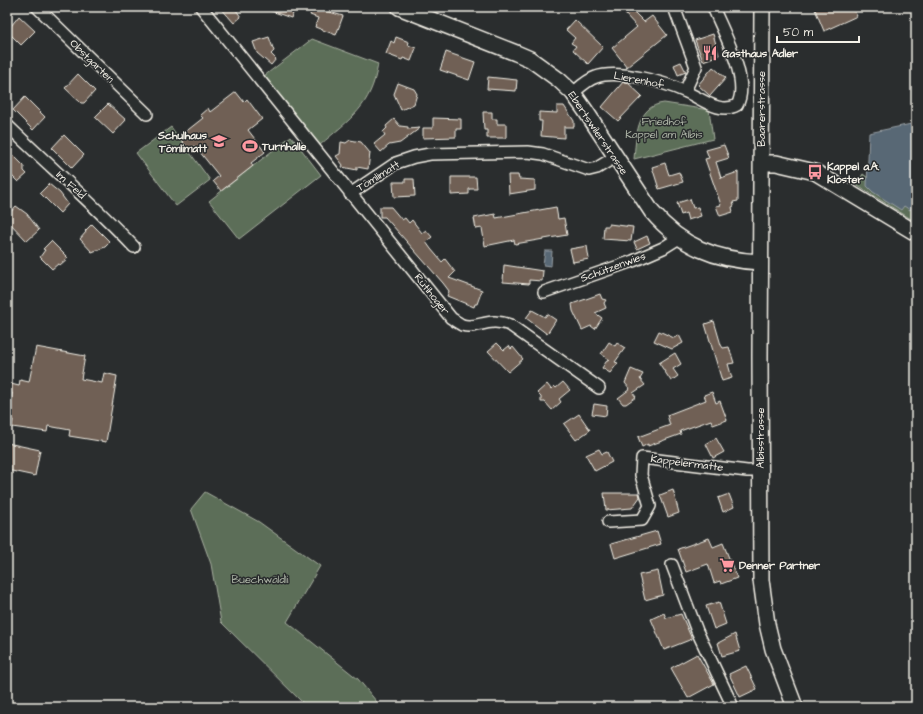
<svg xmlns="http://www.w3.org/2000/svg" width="923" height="714" font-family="'Architects Daughter',sans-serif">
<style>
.green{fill:#5b6e59;stroke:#a8b0a0}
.water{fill:#586775;stroke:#969ea3}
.building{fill:#6f6055;stroke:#f4f1e8}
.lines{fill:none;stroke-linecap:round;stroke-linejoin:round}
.street-casing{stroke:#f4f1e8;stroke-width:14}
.secondary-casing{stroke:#f4f1e8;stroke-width:18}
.street{stroke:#2a2d2e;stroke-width:11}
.secondary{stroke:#2a2d2e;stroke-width:15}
.labels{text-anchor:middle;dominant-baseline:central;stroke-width:3;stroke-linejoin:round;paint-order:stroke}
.poi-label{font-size:11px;font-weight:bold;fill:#f4f1e8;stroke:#2a2d2e;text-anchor:start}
.street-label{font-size:11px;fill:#f4f1e8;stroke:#2a2d2e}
.park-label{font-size:11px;fill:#afb6a8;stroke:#2a2d2e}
</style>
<rect width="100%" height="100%" fill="#2a2d2e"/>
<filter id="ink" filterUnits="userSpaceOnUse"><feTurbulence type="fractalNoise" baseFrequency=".025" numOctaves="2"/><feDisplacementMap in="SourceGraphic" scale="8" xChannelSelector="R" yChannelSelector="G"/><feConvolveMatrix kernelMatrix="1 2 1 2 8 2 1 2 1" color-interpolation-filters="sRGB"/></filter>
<g filter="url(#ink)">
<!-- green -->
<path class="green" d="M312,39L378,64C371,107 351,118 320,145L264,76Z
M664,103L709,110L713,139L634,159C636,138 636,106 664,103Z
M171,127L210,180L176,206L136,153Z
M291,136L321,175L239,239L209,201Z
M863,174L902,205L916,197V222L856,185Z
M205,492L259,522L320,566L287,622L358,679L381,707H307L221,622L211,564L191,509Z"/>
<!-- water -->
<path class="water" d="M916,123V203L910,210L904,206L901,210L873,192L867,186L869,133Z
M545,251H552L551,266L543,265Z"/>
<!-- building -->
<path class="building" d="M220,7H234L241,17L234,23Z
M265,7H296L291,18L263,8Z
M313,7L343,16L336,35L315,27L318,18L310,15Z
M814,7H852L857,16L824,31Z
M631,9L644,22L652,16L667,35L627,67L612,48L637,27L625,14Z
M19,16L35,31L21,45L7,31Z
M575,20L603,47L588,64L573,50L576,46L571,43L575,38L566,30Z
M713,34L719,55L703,61L695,40Z
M269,37L274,51L271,54L276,59L271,65L257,53L253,42Z
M396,37L409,42L408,45L416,48L411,61L403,58L402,60L386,54L391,41L394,43Z
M446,52L475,62L469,80L440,70Z
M681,62L686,72L678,75L674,65Z
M713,67L726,78L710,96L698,85Z
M78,74L95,91L84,103H81L65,88Z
M488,77L517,80L516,91L487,89Z
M623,82H627L642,96L618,121L602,107Z
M398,83L414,89L417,94L414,104L401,110L394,94Z
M236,92L244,102L247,99L262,119L248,130L265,152L251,163L253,166L221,191L213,181L219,176L195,146L189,150L179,137L203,118L200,115L208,108L210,112Z
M25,97L45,117L33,130L13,110Z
M108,104L126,120L113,134L95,117Z
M557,106H564L574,121V127H564V138L541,136L542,121H539V112L557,113Z
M483,112H492V119H497V124H506V138H487V130H484Z
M433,118L461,119V129H456V137L423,138V128H433Z
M394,119L400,126L408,127V129L420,128L400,143L389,145L381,152L374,144L385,135L383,132L387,128L386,126Z
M64,135L84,155L72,168L52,148Z
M350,140L361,142L370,153L368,169L357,167V170L342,167L343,165L336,156L340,154L341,142L346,143Z
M724,145L729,158L716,162L721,178L738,172V201L733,202L734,206L732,207L733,212L720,216L716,206L721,205L705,159L709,158L706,150Z
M7,156H14L24,166V171L27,174L18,182L7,171Z
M665,163L669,175L679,172L683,182L659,189L652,167Z
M508,175H518L519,179L535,180V190L509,194Z
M451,177H476L477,189H469V194L451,195Z
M405,179H414L415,196L394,197L393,182H405Z
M49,184L60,193L68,204L60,213L40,193Z
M690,199L693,208L698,207L701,216L688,220L686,213L681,215L677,203Z
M16,206L27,214L39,230L27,241L7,220V216Z
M380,207H391L402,220L405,218L409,223L412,220L422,233L426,230L432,237L426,242L431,249L442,262L445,259L455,272L449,278L482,290L477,304H475L474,307L447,296L449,291L443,283L385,217H380Z
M556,207L558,219L564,218L567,235L515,244L514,240L485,246L482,228L476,229L474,218L495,214L496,218Z
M92,224L110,242L105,247L92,252L80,239L86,232L85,231Z
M609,224L633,227L631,241L603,239L604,226H609Z
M647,236L650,243L637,249L634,242Z
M51,241L68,258L60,265L58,264L52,269L40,257L45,250L43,249Z
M587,246L589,259L573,262L570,249Z
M504,265L543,271L542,281L529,280V284L503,282Z
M600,294L602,299L606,300L604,303L606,308L595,313L602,318L595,329L591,326L582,330L573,311L572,304Z
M532,310L545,317L547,314L556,320L547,334L526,318Z
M714,321L721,345L723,348L729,347L734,363L728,364L732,378L722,381L705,324Z
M659,331L674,338L679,335L683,343L672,349L654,341Z
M609,342L615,346L617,343L625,348L615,362L618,363L610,373L602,368L608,359L610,360L601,354Z
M497,343L504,350L509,346L511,349L513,347L523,359L508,372L488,351Z
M36,347L85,356L81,379L102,383L104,373L117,376L106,442L69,436L70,430L48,426L47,432L12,427L13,420L7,419L12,393L7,392V383L19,386L20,380L29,382Z
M675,353L681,364L673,369L678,376L671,381L659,363Z
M631,369L643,374L640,379L645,385L633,393L636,397L626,404H623L618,398L630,389L625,383Z
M563,382L570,390L559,399L561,402L552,410L545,402H541V397L537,393L547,384L551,389L554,386L556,388Z
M712,392L716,403L720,401L727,420L713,425L711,420L680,431L681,434L648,446V444L642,447L638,437L670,425L667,415L706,400L704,395Z
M594,404L607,406L606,416L592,414Z
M579,414L590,430L576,440L564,424Z
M716,438L724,452L713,458L706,444Z
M7,443L40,450L35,476L7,470Z
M599,449L602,454L607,452L612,462L595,471L586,455Z
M673,490L679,513L668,517L660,495Z
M604,493H639L640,497L632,508L606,510Z
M729,494L734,507L723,512L718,498Z
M657,531L661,544L615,558L611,544Z
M709,538L713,547L723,543L737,578L721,584L720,581L714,583L708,564L686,572L678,549Z
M658,571L663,595L645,600L639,575Z
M719,602L726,624L714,629L706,606Z
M664,613L666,618L681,614L692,639L664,650L651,619Z
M735,634L740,651L722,656L718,643Z
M697,654L714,684L688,698L671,668Z
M746,666L757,689L740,697L729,674Z"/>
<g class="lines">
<!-- street casing -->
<g class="street-casing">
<path id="street" d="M37,7L147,114
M201,7L451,318C454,320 458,323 462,325C477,330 488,316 510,325L599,388
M674,7L696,67L685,91
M573,93C580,87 587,80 596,77C618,69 664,82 686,92C701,98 720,115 737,105C751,81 723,32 713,7
M7,125C49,166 94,204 134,247
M350,194L396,163L414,157L430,154L528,152L543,154L589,170L597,168L615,157
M544,292L633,261L663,248L679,238
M608,522L642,520L650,506L641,475L642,458L747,471H760
M672,565L697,631L733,707"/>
</g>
<!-- secondary casing -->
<g class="secondary-casing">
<path id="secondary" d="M399,7L516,53L530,59L559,80L573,93L585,110L652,212C681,246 715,260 760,262
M762,7L760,357L761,580L767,624L773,649L795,707
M761,163H776L815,172L916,233"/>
</g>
<!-- street -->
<use href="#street" class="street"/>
<!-- secondary -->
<use href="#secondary" class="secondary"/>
</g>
</g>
<!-- icons -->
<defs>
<g id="restaurant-bare" transform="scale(1.2)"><path d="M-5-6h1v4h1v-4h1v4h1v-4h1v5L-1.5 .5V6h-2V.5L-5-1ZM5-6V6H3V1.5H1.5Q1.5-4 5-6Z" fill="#ff9aa2" stroke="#2a2d2e" stroke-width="2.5" paint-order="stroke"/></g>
<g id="school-bare" transform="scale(1.2)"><path d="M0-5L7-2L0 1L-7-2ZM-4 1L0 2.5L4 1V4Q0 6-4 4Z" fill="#ff9aa2" stroke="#2a2d2e" stroke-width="2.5" paint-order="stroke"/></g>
<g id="stadium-bare" transform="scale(1.2)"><path d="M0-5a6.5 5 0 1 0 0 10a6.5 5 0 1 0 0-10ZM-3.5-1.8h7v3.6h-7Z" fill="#ff9aa2" stroke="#2a2d2e" stroke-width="2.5" paint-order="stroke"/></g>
<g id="bus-bare" transform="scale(1.2)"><path d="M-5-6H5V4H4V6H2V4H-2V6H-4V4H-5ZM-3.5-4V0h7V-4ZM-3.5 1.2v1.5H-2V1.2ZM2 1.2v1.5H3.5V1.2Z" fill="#ff9aa2" stroke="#2a2d2e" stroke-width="2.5" paint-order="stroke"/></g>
<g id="supermarket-bare" transform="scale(1.2)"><path d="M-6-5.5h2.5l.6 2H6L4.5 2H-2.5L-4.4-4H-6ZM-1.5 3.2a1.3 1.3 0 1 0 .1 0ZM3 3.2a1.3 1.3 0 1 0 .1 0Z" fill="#ff9aa2" stroke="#2a2d2e" stroke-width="2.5" paint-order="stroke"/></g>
</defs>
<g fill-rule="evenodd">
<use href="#restaurant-bare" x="710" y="53"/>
<use href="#school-bare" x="219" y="141"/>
<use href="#stadium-bare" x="250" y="146"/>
<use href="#bus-bare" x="815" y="172"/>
<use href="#supermarket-bare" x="727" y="565"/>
</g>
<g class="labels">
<!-- poi labels -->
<g class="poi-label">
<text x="722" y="53">Gasthaus Adler</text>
<text x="207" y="135" text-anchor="end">Schulhaus<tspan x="207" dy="13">Tömlimatt</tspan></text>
<text x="262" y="146">Turnhalle</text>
<text x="827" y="166">Kappel a.A.<tspan x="827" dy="13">Kloster</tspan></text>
<text x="739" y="565">Denner Partner</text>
</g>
<!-- street labels -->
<g class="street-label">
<text transform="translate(92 61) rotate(44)">Obstgarten</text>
<text transform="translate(639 80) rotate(11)">Lierenhof</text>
<text transform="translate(761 109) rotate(-90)">Baarerstrasse</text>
<text transform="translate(598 133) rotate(56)">Ebertswilerstrasse</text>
<text transform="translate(378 176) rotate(-32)">Tömlimatt</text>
<text transform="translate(71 185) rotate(43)">Im Feld</text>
<text transform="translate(613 267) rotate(-20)">Schützenwies</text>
<text transform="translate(432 294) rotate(51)">Rütihoger</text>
<text transform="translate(760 438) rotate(-90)">Albisstrasse</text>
<text transform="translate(687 463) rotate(7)">Kappelermatte</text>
</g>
<!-- park labels -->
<g class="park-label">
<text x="664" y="121">Friedhof<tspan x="664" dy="13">Kappel am Albis</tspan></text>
<text x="260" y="579">Buechwäldli</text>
</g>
</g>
<!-- margin -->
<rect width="923" height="714" fill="none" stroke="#2a2d2e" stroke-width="24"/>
<rect x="12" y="12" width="899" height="690" fill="none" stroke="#f4f1e8" stroke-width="1.5" filter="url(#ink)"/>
<!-- scale -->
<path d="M777 36v6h82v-6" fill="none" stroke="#f4f1e8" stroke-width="2"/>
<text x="783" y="36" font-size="12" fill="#f4f1e8" stroke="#2a2d2e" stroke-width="3" paint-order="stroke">50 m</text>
</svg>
